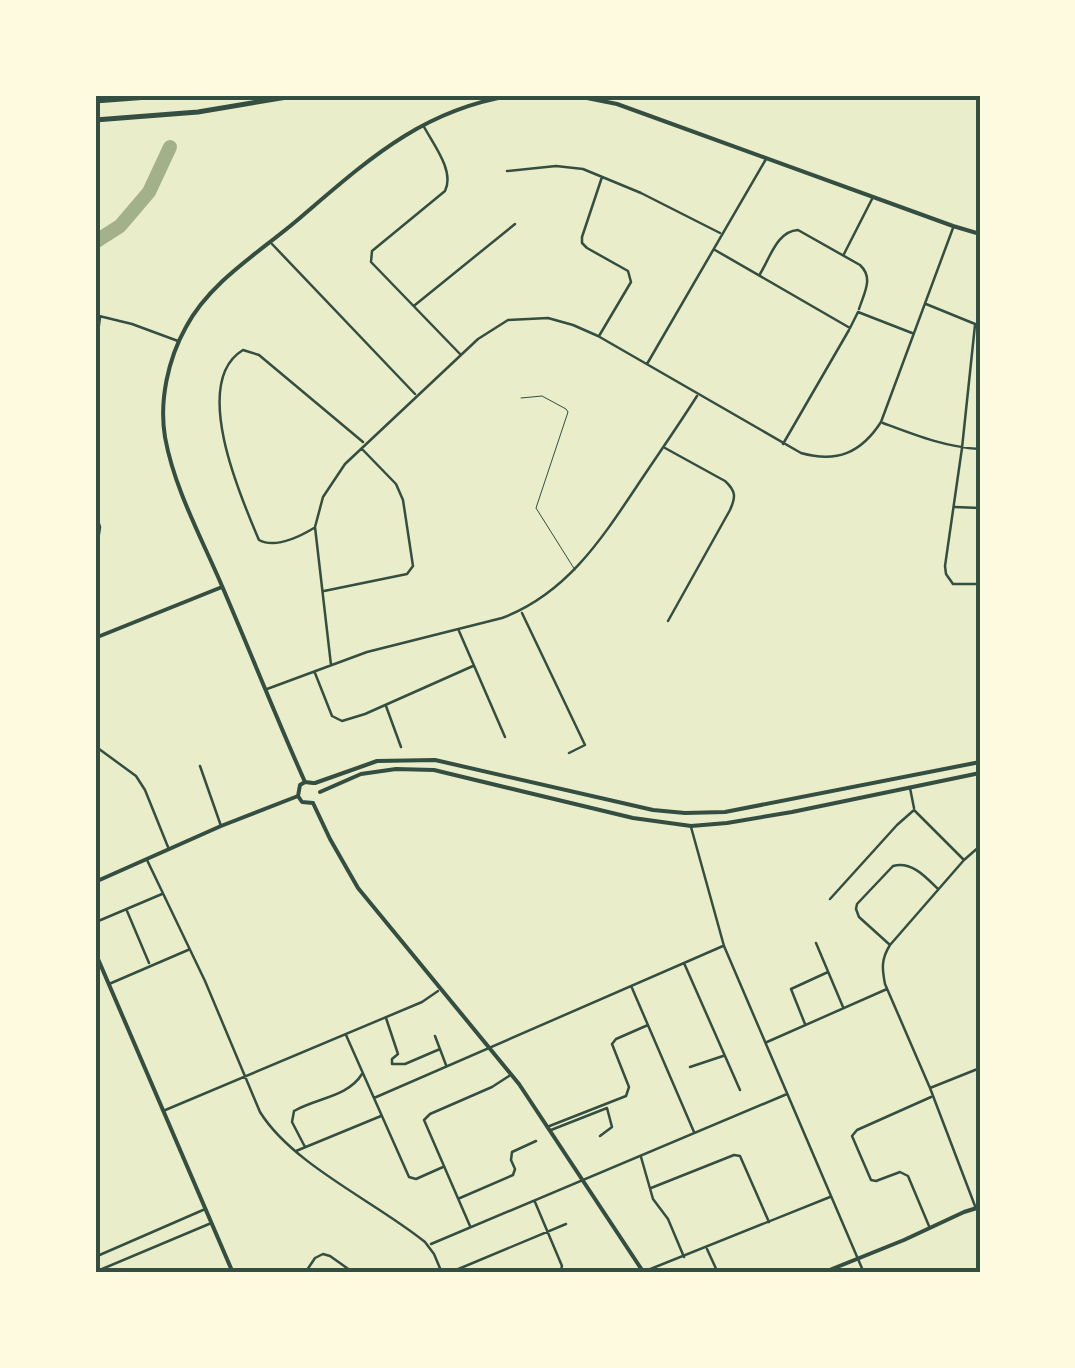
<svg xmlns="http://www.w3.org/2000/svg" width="1075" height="1368" font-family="Jost,sans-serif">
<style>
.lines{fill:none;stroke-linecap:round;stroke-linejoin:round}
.river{stroke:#a3b18a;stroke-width:14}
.service{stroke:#344e41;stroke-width:1}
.minor{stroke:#344e41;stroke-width:2.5}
.tertiary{stroke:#344e41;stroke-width:4}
.trunk{stroke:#344e41;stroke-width:5}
.neatline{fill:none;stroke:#344e41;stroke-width:4}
</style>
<rect width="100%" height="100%" fill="#e9edc9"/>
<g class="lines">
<!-- river -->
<path class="river" d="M95,242L120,226L149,192L170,147"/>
<!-- service -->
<path class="service" d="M521,398L542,396L566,409L568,412L536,508L575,570"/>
<!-- minor -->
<path class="minor" d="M423,125C433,144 455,171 445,191L372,251L371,262L460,354
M507,171L556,166L583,169L641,193L720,233
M272,244L415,394
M715,250L850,328L858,312L912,333
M844,254L872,199
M760,274C770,258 777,231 798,230L860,265C874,278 864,293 859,309
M926,304L980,326
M415,305L515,224
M95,315L132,324L178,341
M975,325L962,448L945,566L946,574L953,584H980
M599,336L631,282L628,271L587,248L582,243V237L602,177
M95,356L100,317
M647,364L766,159
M883,423C915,435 945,447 980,449
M783,444L849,330
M665,448L725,481C736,491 736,497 730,510L668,621
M955,507L980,508
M95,512L100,527L99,534L95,535
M314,528C299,537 276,549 259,540C241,498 190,382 243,350L259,355L363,442
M324,591L407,574L413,566L403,500L396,484L362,449
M522,613L585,745L569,753
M459,631L505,737
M331,665L315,527L323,497L345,464L478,339L508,320L548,318L573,325L598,336L801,453C837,463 861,453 881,422L953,228
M315,673L332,716L342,721L365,714L473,666
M267,689L367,652L502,618C566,594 601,540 637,486C657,456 678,426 697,396
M386,706L401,747
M95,746L136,776L145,790L168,847
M200,766L221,826
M910,788L914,808
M691,827L724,946L864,1273
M147,860L205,981L260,1112C293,1165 376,1202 425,1242L434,1254L442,1273
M830,899L897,825L914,810L964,860
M127,911L149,963
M96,922L162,894
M816,943L843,1007
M890,945L859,917L856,909L857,904L893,866C911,861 925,876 937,888
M684,963L740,1090
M109,984L188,950
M632,988L694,1132
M386,1018L398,1054L392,1059V1064H405L440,1049
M805,1024L791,989L828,972
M346,1035L409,1177L416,1179L443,1167
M435,1036L446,1065
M767,1042L887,989
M690,1067L723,1056
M930,1088L980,1068
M374,1098L723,946
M163,1111L422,1002L438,991
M547,1127L626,1096L629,1087L612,1044L616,1039L648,1025
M551,1130L607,1108L612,1127L600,1136
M305,1147L292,1122L294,1111C316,1098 348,1097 362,1074
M296,1151L381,1116
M641,1157L653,1199L668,1219L684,1257
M651,1188L734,1155L740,1156L769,1222
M460,1198L513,1175L515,1169L511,1160L512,1152L536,1141
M535,1202L562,1266L560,1273
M975,1206L930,1088L885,984C882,969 881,959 890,945L964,860L980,846
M470,1226L424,1120L430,1114L492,1087L509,1076
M929,1226L908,1176L900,1172L876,1181L871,1180L852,1136L857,1130L931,1097
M431,1244L787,1094
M707,1249L718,1273
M95,1257L203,1210
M456,1270L566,1224
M563,1271L579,1270L585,1273
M95,1272L209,1224
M643,1272L830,1197
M305,1273L315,1258L323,1254L330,1256L354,1273"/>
<!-- tertiary -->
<path class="tertiary" d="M572,95L617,104L953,226L980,234
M95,638L222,587
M305,782C276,717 250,651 222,586C202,539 174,488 165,437C159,401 168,359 186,327C211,280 262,251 301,217C369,159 423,109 515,95
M315,783L377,761L435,760L653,810L685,813L725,812L980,762
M320,792L361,774L396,769L434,770L633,818L691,826L727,823L792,812L980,773
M298,796L302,802L313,803
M313,803L330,839L358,888L519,1084L644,1273
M95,882L221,826L298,796L300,785L305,782L313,783
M95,952L233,1273
M822,1273L904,1240L964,1212L980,1207"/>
<!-- trunk -->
<path class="trunk" d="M95,101L175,95
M95,120L198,112L299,95"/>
</g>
<!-- border -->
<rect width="1075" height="1368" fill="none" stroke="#fefae0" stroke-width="195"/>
<rect x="98" y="98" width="880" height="1172" class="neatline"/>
</svg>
